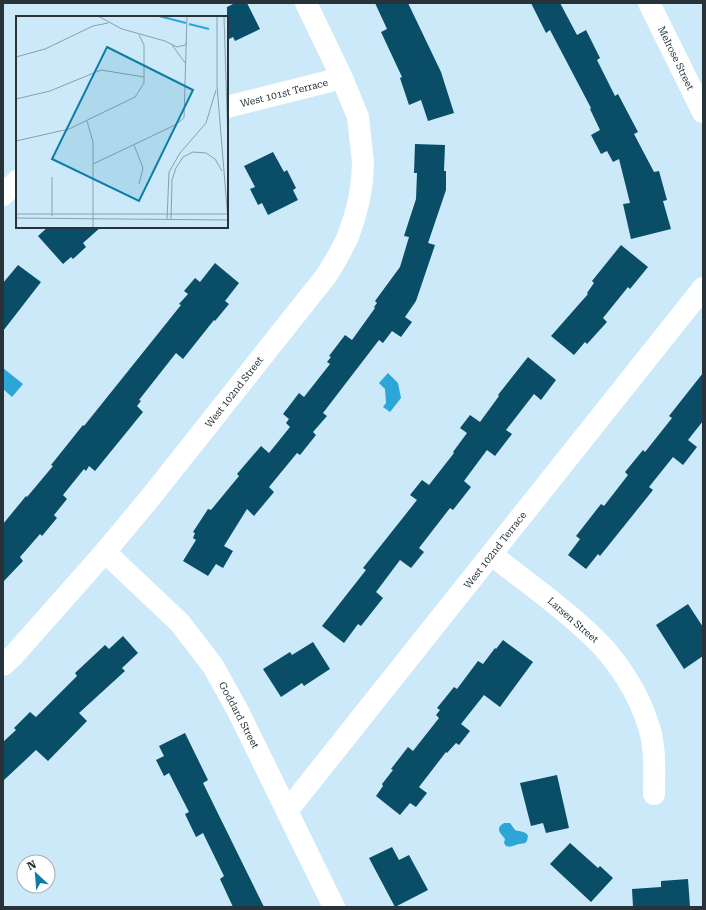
<svg xmlns="http://www.w3.org/2000/svg" width="706" height="910" font-family="'Roboto Serif',serif">
<style>
.water{fill:#2ba6d7}
.building{fill:#094d67}
.lines{fill:none;stroke-linecap:round;stroke-linejoin:round}
.minor{stroke:#fff;stroke-width:22}
.labels{text-anchor:middle;dominant-baseline:central;stroke-width:4;stroke-linejoin:round;paint-order:stroke}
.street-label{font-size:10px;fill:#273339;stroke:#fff}
.inset-river{fill:none;stroke:#2ba6d7;stroke-width:2}
.inset-road{fill:none;stroke:#89a0ac;stroke-width:1}
.view{fill:#0d7da5;fill-opacity:0.15;stroke:#0d7da5;stroke-width:2}
.inset-edge{fill:none;stroke:#273339;stroke-width:2}
</style>
<rect width="100%" height="100%" fill="#cbe9f9"/>
<!-- water -->
<path class="water" d="M3,368L23,384L12,397L3,389Z
M388,373L398,383L401,398L390,412L383,407L386,403L385,389L379,383Z
M504,823H510L515,830C521,832 526,831 528,836C527,844 525,843 519,844C514,845 512,848 506,846L504,843L505,839C502,834 497,832 500,826Z"/>
<!-- building -->
<path class="building" d="M235,3H247L260,29L235,41L233,37L227,40V7Z
M375,3H408L441,72L454,113L428,121L421,100L409,105L400,78L402,77L381,32L387,29Z
M531,3H560L577,35L586,30L600,58L597,60L615,96L618,94L638,132L634,134L654,172L659,171L667,200L663,201L671,229L631,239L623,204L630,203L619,159L613,162L607,151L601,154L591,135L600,130L590,109L591,108L550,30L546,33Z
M415,144L445,145L444,171H446V190L428,243L435,245L416,301L405,317L412,322L401,337L392,331L383,343L379,340L323,413L327,416L313,432L316,435L300,455L297,453L269,487L274,492L254,516L247,509L224,546L233,551L223,568L216,564L208,576L183,561L196,540L193,538L195,533L193,532L208,509L211,510L239,476L237,474L261,446L269,453L290,427L286,423L289,419L283,414L299,393L304,397L330,364L327,362L331,357L329,356L345,335L352,340L375,308L374,307L377,303L375,301L400,267L409,237L404,236L416,199L417,173H414Z
M273,152L284,172L287,170L296,188L293,190L298,200L268,215L262,203L258,205L250,189L255,187L244,166Z
M48,227H101L83,243L86,247L73,259L71,257L63,264L38,236Z
M621,245L648,267L630,289L628,287L603,318L607,322L587,344L585,342L574,355L551,336L588,294L587,293L594,283L592,281Z
M215,263L239,283L225,301L229,304L215,321L214,320L183,359L176,353L139,400L141,401L137,406L143,412L95,471L89,466L86,471L84,469L63,495L67,499L54,515L57,518L42,536L40,534L20,557L23,561L3,582V524L26,496L27,497L53,466L51,465L83,425L84,426L181,305L179,304L188,294L184,291L195,278L200,282Z
M18,265L41,282L3,331V283Z
M528,357L556,380L541,400L534,394L506,430L512,434L495,456L487,450L464,481L471,487L453,510L450,508L419,548L424,552L411,568L400,560L376,592L383,598L361,626L358,624L344,643L322,626L366,570L363,568L417,500L410,495L422,480L429,485L454,453L453,452L467,433L460,428L470,415L480,422L499,396L498,395Z
M703,373V421L688,440L697,447L683,465L673,457L649,487L653,490L600,556L598,554L586,569L568,555L580,539L576,536L601,504L604,506L628,475L625,472L643,450L645,452L672,418L669,416Z
M688,604L703,627V656L684,669L656,625Z
M123,636L138,653L122,668L125,671L79,713L87,721L48,761L36,750L3,781V742L16,730L14,728L30,712L36,717L77,676L75,673L105,645L109,649Z
M503,640L533,662L500,707L484,695L461,724L470,731L459,745L456,743L447,753L446,752L419,787L427,793L416,807L410,803L400,815L376,796L383,786L382,784L393,770L391,769L408,747L413,751L439,718L436,715L440,710L437,708L454,687L457,689L478,661L483,664L495,648L496,649Z
M313,642L330,669L304,686L302,683L281,697L263,669L290,652L292,655Z
M185,733L208,780L203,783L264,907H233L220,879L224,876L203,833L196,837L185,814L189,812L169,773L164,776L156,760L164,756L159,746Z
M557,775L569,828L546,833L543,823L531,826L520,783Z
M570,843L598,868L600,866L613,878L591,902L550,864Z
M392,847L399,860L409,855L428,890L395,907L369,858Z
M688,879L690,907H633L632,889L661,887V881Z"/>
<g class="lines">
<!-- minor -->
<path class="minor" d="M649,3L703,112
M227,107L342,78
M3,195L17,181
M105,552L180,623L213,666L238,711L334,907
M492,555C525,581 561,606 591,635C616,658 638,692 648,724C656,746 654,771 654,794
M3,665L13,656L105,552L150,498L326,276L337,258L347,239L354,219L359,200L362,181L363,162L358,117L342,78L306,3
M287,811L703,288"/>
</g>
<g class="labels">
<!-- street labels -->
<g class="street-label">
<text transform="translate(676 58) rotate(64)">Melrose Street</text>
<text transform="translate(284 93) rotate(-14)">West 101st Terrace</text>
<text transform="translate(234 392) rotate(-52)">West 102nd Street</text>
<text transform="translate(495 550) rotate(-52)">West 102nd Terrace</text>
<text transform="translate(573 620) rotate(41)">Larsen Street</text>
<text transform="translate(239 715) rotate(62)">Goddard Street</text>
</g>
</g>
<!-- overview -->
<g transform="translate(16 16)">
<rect width="212" height="212" fill="#cbe9f9"/>
<path class="inset-river" d="M143,0L170,7M173,8L193,13"/>
<path class="inset-road" d="M82,0L106,13L149,25L161,31L169,29L171,26M201,0V70L212,204M208,0L212,127M156,29L170,48M0,41L29,33L77,10L92,7M0,83L34,75L85,54L128,61M71,105L77,126V212M0,125L53,113L119,81L128,67V29L123,19M118,129L127,152L123,168M77,148L159,109L168,102L171,0M36,161V200M0,198H212M0,202L212,204M151,204L153,156L164,137L190,107L200,74M155,204L156,164L160,152L167,141L177,136L190,137L199,143L206,155"/>
<path class="view" d="M91,31L177,74L123,185L36,143Z"/>
<rect width="212" height="212" class="inset-edge"/>
</g>
<!-- border -->
<rect width="706" height="910" fill="none" stroke="#273339" stroke-width="8"/>
<!-- north arrow -->
<g transform="translate(36 874) rotate(334)"><circle r="19" fill="#ffffff" stroke="#a9adb0"/>
<path d="M0-3L7 15L0 10L-7 15Z" fill="#0d7da5"/>
<text y="-6" font-size="11" font-weight="bold" text-anchor="middle" fill="#273339">N</text>
</g>
</svg>
